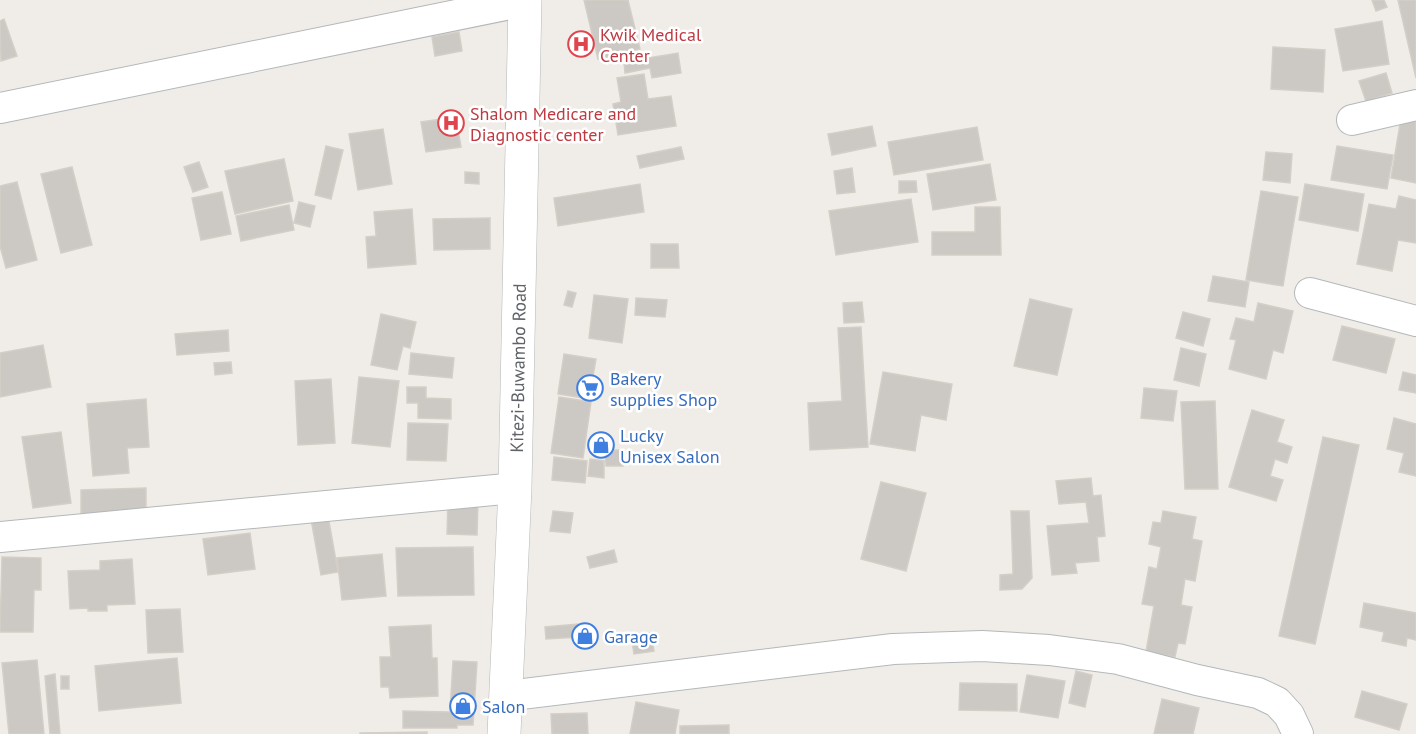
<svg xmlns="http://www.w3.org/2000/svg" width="1416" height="734" font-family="'PT Sans',sans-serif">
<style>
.building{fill:#ccc8c4;stroke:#d4cfc6;stroke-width:1.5}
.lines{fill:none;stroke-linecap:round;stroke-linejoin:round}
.street-casing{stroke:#b4b8bb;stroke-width:32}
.secondary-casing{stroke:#b4b7bb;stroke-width:34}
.street{stroke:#fff;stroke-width:30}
.secondary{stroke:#fff;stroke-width:33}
.labels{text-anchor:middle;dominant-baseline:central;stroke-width:5;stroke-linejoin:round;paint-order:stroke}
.health-label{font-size:18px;fill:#be3a42;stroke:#fff;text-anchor:start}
.street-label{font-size:18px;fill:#5f6367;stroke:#fff}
.shop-label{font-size:18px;fill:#366cbe;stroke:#fff;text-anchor:start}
</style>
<rect width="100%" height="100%" fill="#f0ede8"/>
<!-- building -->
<path class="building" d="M584,0H628L640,49L598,59Z
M1372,0H1384L1387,7L1376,11Z
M1398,0H1416V78Z
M4,19L17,56L1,61L0,21Z
M1382,21L1389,64L1343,71L1335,29Z
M459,32L462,51L435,56L432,37Z
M1273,47L1325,50L1323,92L1271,89Z
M678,53L681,73L652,78L650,68L625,73L624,62Z
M1386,73L1392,93L1366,101L1359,81Z
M644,74L648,99L671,96L676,126L618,135L613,104L621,102L617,78Z
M456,117L461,147L426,152L421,122Z
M1401,118L1416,121V183L1391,178Z
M872,126L876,146L832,155L828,134Z
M977,127L983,160L894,175L888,142Z
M383,129L392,184L358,190L349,134Z
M326,146L343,150L331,199L315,195Z
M1337,146L1393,155L1387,189L1331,180Z
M681,147L684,159L640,168L637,156Z
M1266,152L1292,154L1290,183L1263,180Z
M284,159L293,201L235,214L225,171Z
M199,162L208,187L193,192L184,167Z
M990,164L996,200L933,210L927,174Z
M72,167L92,245L61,253L41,174Z
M852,168L855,192L837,194L834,171Z
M465,172L479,173V184L465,183Z
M899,181H916L917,192L899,193Z
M17,182L37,260L6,268L0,246V186Z
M640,184L644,212L558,226L554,198Z
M1305,184L1364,194L1358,231L1299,220Z
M1261,191L1298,197L1283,286L1246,280Z
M222,192L231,234L201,240L192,198Z
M1399,196L1416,200V243L1398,240L1392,271L1357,264L1369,204L1396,209Z
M911,199L918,242L836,255L829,211Z
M299,202L315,206L310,227L294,223Z
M289,205L294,230L241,241L236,216Z
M975,207H1000L1001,255H932V232H975Z
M412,209L416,264L368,268L366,237L376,236L374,212Z
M490,218V249L434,250L433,219Z
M651,244H678L679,268H651Z
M1213,276L1249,282L1245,307L1208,301Z
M568,291L576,293L572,307L564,305Z
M594,295L628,299L622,343L589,338Z
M636,298L667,300L665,317L635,315Z
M1030,299L1072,309L1057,375L1014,366Z
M862,302L864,322L844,323L843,303Z
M1258,303L1293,311L1283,353L1273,350L1266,379L1229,369L1236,340L1230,339L1236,318L1254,322Z
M1183,312L1210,319L1203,346L1176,338Z
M381,314L416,322L410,348L403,346L397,370L371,365Z
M1342,326L1395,339L1386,373L1333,360Z
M861,327L868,447L810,450L808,403L842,401L838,328Z
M228,330L229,351L177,355L175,334Z
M43,345L51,387L0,397V353Z
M1181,348L1206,354L1199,386L1174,380Z
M411,353L454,358L452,378L409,374Z
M564,354L596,359L589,399L558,394Z
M231,362L232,373L215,375L214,363Z
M883,372L952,384L946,420L921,415L915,451L870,444Z
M1403,372L1416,375V393L1399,390Z
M359,377L399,381L390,447L352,443Z
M331,379L335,443L298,445L295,381Z
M407,387H426V398L451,399V419L418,418V403H407Z
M1144,388L1177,391L1173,421L1141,418Z
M559,397L591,402L583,458L551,453Z
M146,399L149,447L127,448L129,473L93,476L87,404Z
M1215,401L1218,489H1185L1181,402Z
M1252,410L1284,420L1277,442L1292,447L1287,463L1275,459L1270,476L1283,480L1276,501L1229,487Z
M1394,418L1416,424V476L1399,472L1404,453L1387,449Z
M408,423L448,424L446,461L407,460Z
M61,432L71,503L33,508L22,437Z
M1323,437L1359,445L1315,644L1279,636Z
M605,450H622L623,466H606Z
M554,457L587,461L585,483L552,480Z
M590,459L604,461V478L588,476Z
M1091,478L1093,496L1101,495L1105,536L1097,537L1099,561L1075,563L1077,573L1052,575L1047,526L1089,523L1086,502L1059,504L1056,481Z
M881,482L926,493L906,571L861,559Z
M146,488V512L81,514V490Z
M448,500L478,501L477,535L447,534Z
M553,511L573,513L570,533L550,531Z
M1011,511H1029L1032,578L1022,589L1000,590V575L1013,574Z
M1163,511L1196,517L1192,539L1202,541L1195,581L1185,579L1181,605L1192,607L1185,644L1178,643L1175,657L1146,652L1154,606L1142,604L1149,567L1157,569L1161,547L1149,544L1153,522L1161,523Z
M328,516L338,572L321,575L311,519Z
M250,533L255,569L208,575L203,539Z
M473,547L474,595L398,596L396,548Z
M614,550L617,562L590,568L587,557Z
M382,554L386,596L342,600L337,558Z
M2,557L41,558V590H34L33,632H0Z
M132,559L135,604L107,605V611H88V608L70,609L68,571L100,570V561Z
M1364,603L1416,613V640L1407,638L1406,646L1382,641L1384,632L1360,627Z
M180,609L183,652L148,653L146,610Z
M578,624L579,637L546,639L545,627Z
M431,625L432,658H437L438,696L390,698L389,687H381L380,657H391L389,627Z
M651,633L654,651L634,654L631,635Z
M177,658L181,703L99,711L95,666Z
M37,660L44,734H9L2,663Z
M453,661L477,662L473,725H457V728H403V711L450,712Z
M1076,671L1092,675L1085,707L1069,703Z
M55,674L60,734H50L45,676Z
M1027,675L1065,681L1058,718L1020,712Z
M61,676H69V689H61Z
M960,683L1017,684V711L959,710Z
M1362,691L1407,704L1399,730L1355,717Z
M1162,699L1199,708L1193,734H1154Z
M636,702L679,710L675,734H630Z
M587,713L588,734H552L551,714Z
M729,725V734H680V726Z
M427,732V734H360V733Z"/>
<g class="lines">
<!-- street casing -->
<g class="street-casing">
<path id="street" d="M0,108L525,1
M1352,120L1416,105
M1310,293L1416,321
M0,537L515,488
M506,696L893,649L982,646L1049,650L1118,659L1197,680L1258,693L1277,702L1289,715L1298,734"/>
</g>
<!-- secondary casing -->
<g class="secondary-casing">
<path id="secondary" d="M504,734L515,488L525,0"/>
</g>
<!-- street -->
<use href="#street" class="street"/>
<!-- secondary -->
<use href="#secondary" class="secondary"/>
</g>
<!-- icons -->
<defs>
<g id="hospital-ring" transform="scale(1.35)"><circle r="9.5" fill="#fff" stroke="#e0444e" stroke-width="1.5"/><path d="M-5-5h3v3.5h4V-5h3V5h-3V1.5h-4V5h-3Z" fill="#e0444e"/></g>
<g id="supermarket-ring" transform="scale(1.35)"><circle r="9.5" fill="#fff" stroke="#3f7fe0" stroke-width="1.5"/><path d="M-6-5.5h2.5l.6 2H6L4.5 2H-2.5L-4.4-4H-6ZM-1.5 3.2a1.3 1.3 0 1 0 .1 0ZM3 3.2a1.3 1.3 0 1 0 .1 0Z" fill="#3f7fe0"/></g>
<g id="shop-ring" transform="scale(1.35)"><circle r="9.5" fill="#fff" stroke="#3f7fe0" stroke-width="1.5"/><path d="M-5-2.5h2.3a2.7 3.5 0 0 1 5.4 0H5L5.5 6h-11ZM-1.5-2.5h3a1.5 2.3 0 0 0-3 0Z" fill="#3f7fe0"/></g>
</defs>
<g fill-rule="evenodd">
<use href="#hospital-ring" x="581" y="44"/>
<use href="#hospital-ring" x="451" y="123"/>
<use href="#supermarket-ring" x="590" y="388"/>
<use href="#shop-ring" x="601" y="445"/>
<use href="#shop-ring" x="585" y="636"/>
<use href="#shop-ring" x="463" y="706"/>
</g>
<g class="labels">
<!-- health labels -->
<g class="health-label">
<text x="600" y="34">Kwik Medical<tspan x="600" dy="21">Center</tspan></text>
<text x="470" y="113">Shalom Medicare and<tspan x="470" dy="21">Diagnostic center</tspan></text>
</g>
<!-- street labels -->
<g class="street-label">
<text transform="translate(518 368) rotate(-89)">Kitezi-Buwambo Road</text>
</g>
<!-- shop labels -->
<g class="shop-label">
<text x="610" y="378">Bakery<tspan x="610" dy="21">supplies Shop</tspan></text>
<text x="620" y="435">Lucky<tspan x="620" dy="21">Unisex Salon</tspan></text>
<text x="604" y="636">Garage</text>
<text x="482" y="706">Salon</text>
</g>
</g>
</svg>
